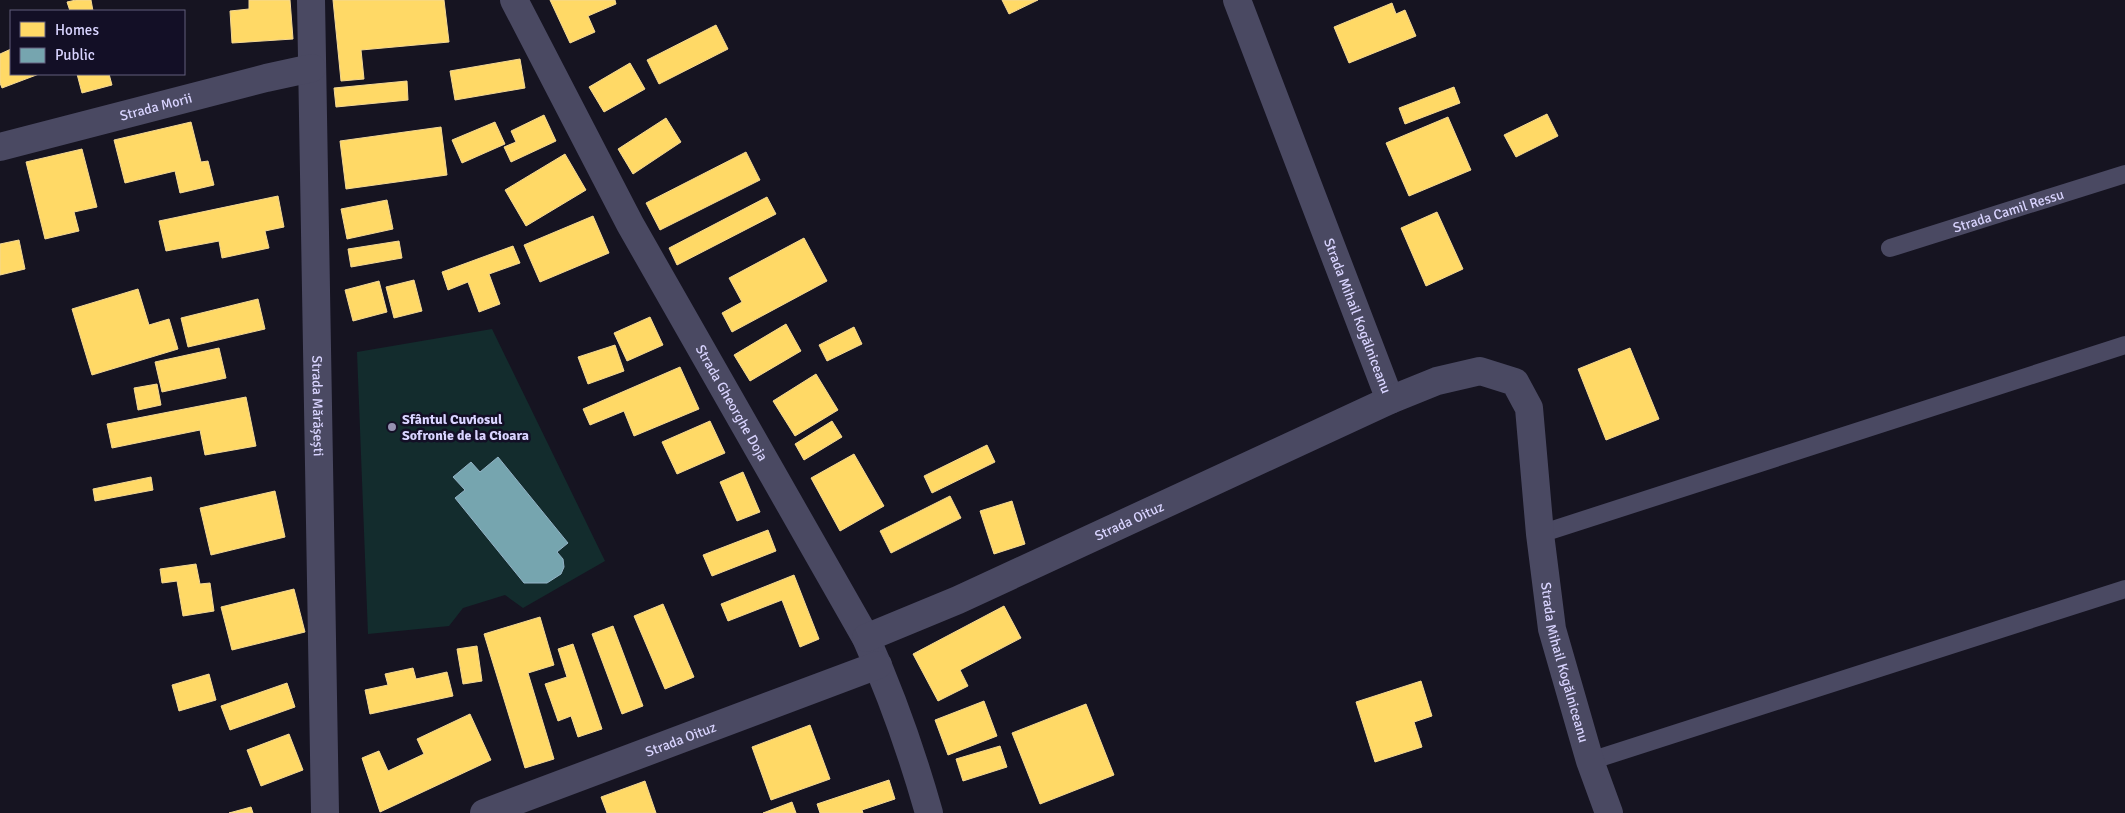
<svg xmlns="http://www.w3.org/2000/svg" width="2125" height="813" font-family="Signika,sans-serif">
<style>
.green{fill:#132c2d}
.homes{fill:#ffd966;stroke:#f4d894}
.public{fill:#76a5af;stroke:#94b3c7}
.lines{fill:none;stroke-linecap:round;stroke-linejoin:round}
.service{stroke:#4a4962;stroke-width:18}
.minor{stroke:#4a4962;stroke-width:28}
.tertiary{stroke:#4a4962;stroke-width:28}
.poi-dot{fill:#9591b1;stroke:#130f26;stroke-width:2}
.labels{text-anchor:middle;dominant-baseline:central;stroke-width:5;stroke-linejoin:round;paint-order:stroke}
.street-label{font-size:14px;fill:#d9d4ff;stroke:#130f26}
.poi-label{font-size:14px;font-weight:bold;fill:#d9d4ff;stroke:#130f26;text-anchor:start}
</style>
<rect width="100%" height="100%" fill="#161421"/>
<!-- green -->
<path class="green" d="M492,329L605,561L523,608L505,595L463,608L449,626L368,634L357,352Z"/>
<!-- homes -->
<path class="homes" d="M76,0H91L93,11H70L67,2Z
M249,0H290L293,39L232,43L230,11L249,9Z
M333,0H444L449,42L361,50L364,79L341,81Z
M550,0H615L616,4L588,16L595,32L570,43Z
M1002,0H1038L1009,14Z
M1392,3L1396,14L1405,10L1416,36L1349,63L1334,27Z
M716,25L728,49L659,84L647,60Z
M11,49V74H39L2,88L0,83V54Z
M520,59L525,88L455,100L450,71Z
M630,63L645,89L604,112L589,87Z
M77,74H109L112,85L82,93Z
M407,81L408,100L336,107L334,88Z
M1454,87L1460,103L1405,124L1399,108Z
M1547,114L1558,136L1516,157L1504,135Z
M544,115L556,141L511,162L504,147L516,142L511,131Z
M1448,117L1471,170L1409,196L1386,143Z
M666,118L681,142L633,174L618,149Z
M191,122L201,162L208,161L214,185L180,193L175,171L125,183L114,140Z
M495,122L505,144L462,163L452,140Z
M441,127L447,175L346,189L340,141Z
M82,149L97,207L74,212L79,231L45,239L26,162Z
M746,152L760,180L660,230L646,203Z
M565,154L586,190L526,226L505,190Z
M278,196L284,227L265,231L269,248L222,258L219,241L166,251L159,221Z
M767,197L776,214L677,265L669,248Z
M387,200L393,229L347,239L341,209Z
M1437,212L1463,269L1426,286L1401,228Z
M593,216L609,253L540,282L524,245Z
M804,238L827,281L732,332L722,313L742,302L729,278Z
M19,240L25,269L0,275V244Z
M399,241L402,258L351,267L348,249Z
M513,246L520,263L489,274L500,304L479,312L468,282L448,290L442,272Z
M414,280L422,311L394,318L386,287Z
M379,281L387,312L353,321L345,290Z
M138,289L149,325L169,319L178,349L92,375L72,309Z
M258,299L265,329L188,347L181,318Z
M650,317L663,345L627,361L614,333Z
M786,324L801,351L750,381L734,355Z
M854,327L862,344L827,361L819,345Z
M615,345L624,371L588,384L578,357Z
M219,348L226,378L162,392L155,362Z
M1630,348L1659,419L1606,440L1578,369Z
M680,367L699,409L634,436L624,411L590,425L583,409Z
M816,374L838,410L795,436L773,401Z
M157,384L161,405L138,410L134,388Z
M246,397L256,446L205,455L200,430L112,448L107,424Z
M710,421L725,453L677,474L662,442Z
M832,421L842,437L804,460L795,444Z
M987,445L995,462L932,493L924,476Z
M854,454L884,506L840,531L811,478Z
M743,472L760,512L737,521L720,482Z
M151,477L153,490L95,501L93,489Z
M275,491L285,537L211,555L200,508Z
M950,496L961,518L891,553L880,531Z
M1012,501L1025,544L994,554L980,511Z
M768,530L776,551L712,576L703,555Z
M196,564L200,584L210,583L214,611L183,616L177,581L162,583L160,569Z
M794,575L819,639L800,647L782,600L728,621L721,604Z
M294,589L305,632L232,650L221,607Z
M663,604L694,677L665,689L634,616Z
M1004,606L1021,638L960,670L968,686L938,701L913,654Z
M540,617L554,665L528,673L554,759L525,768L484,634Z
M613,626L643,706L622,714L592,634Z
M573,644L602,729L578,737L571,716L558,721L545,684L567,677L558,649Z
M477,646L482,681L463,684L457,649Z
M413,668L416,679L447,672L453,696L370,714L365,690L388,685L385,674Z
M209,674L216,700L179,711L172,685Z
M1421,681L1432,716L1414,722L1422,747L1375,762L1356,702Z
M287,683L295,707L230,730L221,706Z
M984,701L997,736L948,755L935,720Z
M1086,704L1114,775L1040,804L1012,733Z
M470,714L491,760L380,812L362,758L379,751L388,771L424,754L417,739Z
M810,725L830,779L771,800L752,747Z
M289,734L303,770L261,786L247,750Z
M1000,746L1007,767L963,781L956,759Z
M889,780L895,799L862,810L863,813H820L817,804Z
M645,781L656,813H607L601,797Z
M792,802L796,813H763Z
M251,807L253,813H229Z"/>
<!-- public -->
<path class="public" d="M498,457L568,543L557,552L563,559L564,567L561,574L547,583H524L455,498L465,490L453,477L471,462L480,472Z"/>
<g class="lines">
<!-- service -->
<g class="service">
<path id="s1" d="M1890,248L2125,174"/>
<path d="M1540,534L2125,345"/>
<path d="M1590,761L2125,589"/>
</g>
<!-- minor -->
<g class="minor">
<path id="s2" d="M514,0L630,224L866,638C891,694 912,753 929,813"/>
<path id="s3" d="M1237,0L1390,400"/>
<path id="s4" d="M866,638L958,600L1390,400L1437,381L1480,371L1515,382L1529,408L1540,534L1552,629L1590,761L1609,813"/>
<path id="s5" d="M484,813L878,665"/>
</g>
<!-- tertiary -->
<g class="tertiary">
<path id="s6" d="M311,0L325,813"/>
<path id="s7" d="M0,147L266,78L312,68"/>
</g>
</g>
<!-- markers -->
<circle class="poi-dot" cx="392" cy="427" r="5"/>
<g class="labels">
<!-- street labels -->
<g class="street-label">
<text stroke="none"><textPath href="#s7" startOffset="161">Strada Morii</textPath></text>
<text stroke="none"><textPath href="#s1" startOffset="124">Strada Camil Ressu</textPath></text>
<text stroke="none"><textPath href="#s3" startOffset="338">Strada Mihail Kogălniceanu</textPath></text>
<text stroke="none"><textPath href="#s2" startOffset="458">Strada Gheorghe Doja</textPath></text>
<text stroke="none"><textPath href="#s6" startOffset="406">Strada Mărășești</textPath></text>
<text stroke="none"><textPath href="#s4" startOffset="288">Strada Oituz</textPath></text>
<text stroke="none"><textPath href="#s4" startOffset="994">Strada Mihail Kogălniceanu</textPath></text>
<text stroke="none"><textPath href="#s5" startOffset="210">Strada Oituz</textPath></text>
</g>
<!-- poi labels -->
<g class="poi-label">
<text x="402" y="419">Sfântul Cuviosul<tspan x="402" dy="16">Sofronie de la Cioara</tspan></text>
</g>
</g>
<!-- legend -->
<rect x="10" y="10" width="175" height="65" fill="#130f26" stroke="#625e7d"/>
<rect x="20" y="22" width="25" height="15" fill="#ffd966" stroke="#625e7d"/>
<text x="55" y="35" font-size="15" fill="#d9d4ff">Homes</text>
<rect x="20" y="48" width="25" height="15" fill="#76a5af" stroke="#625e7d"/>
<text x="55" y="60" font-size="15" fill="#d9d4ff">Public</text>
</svg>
